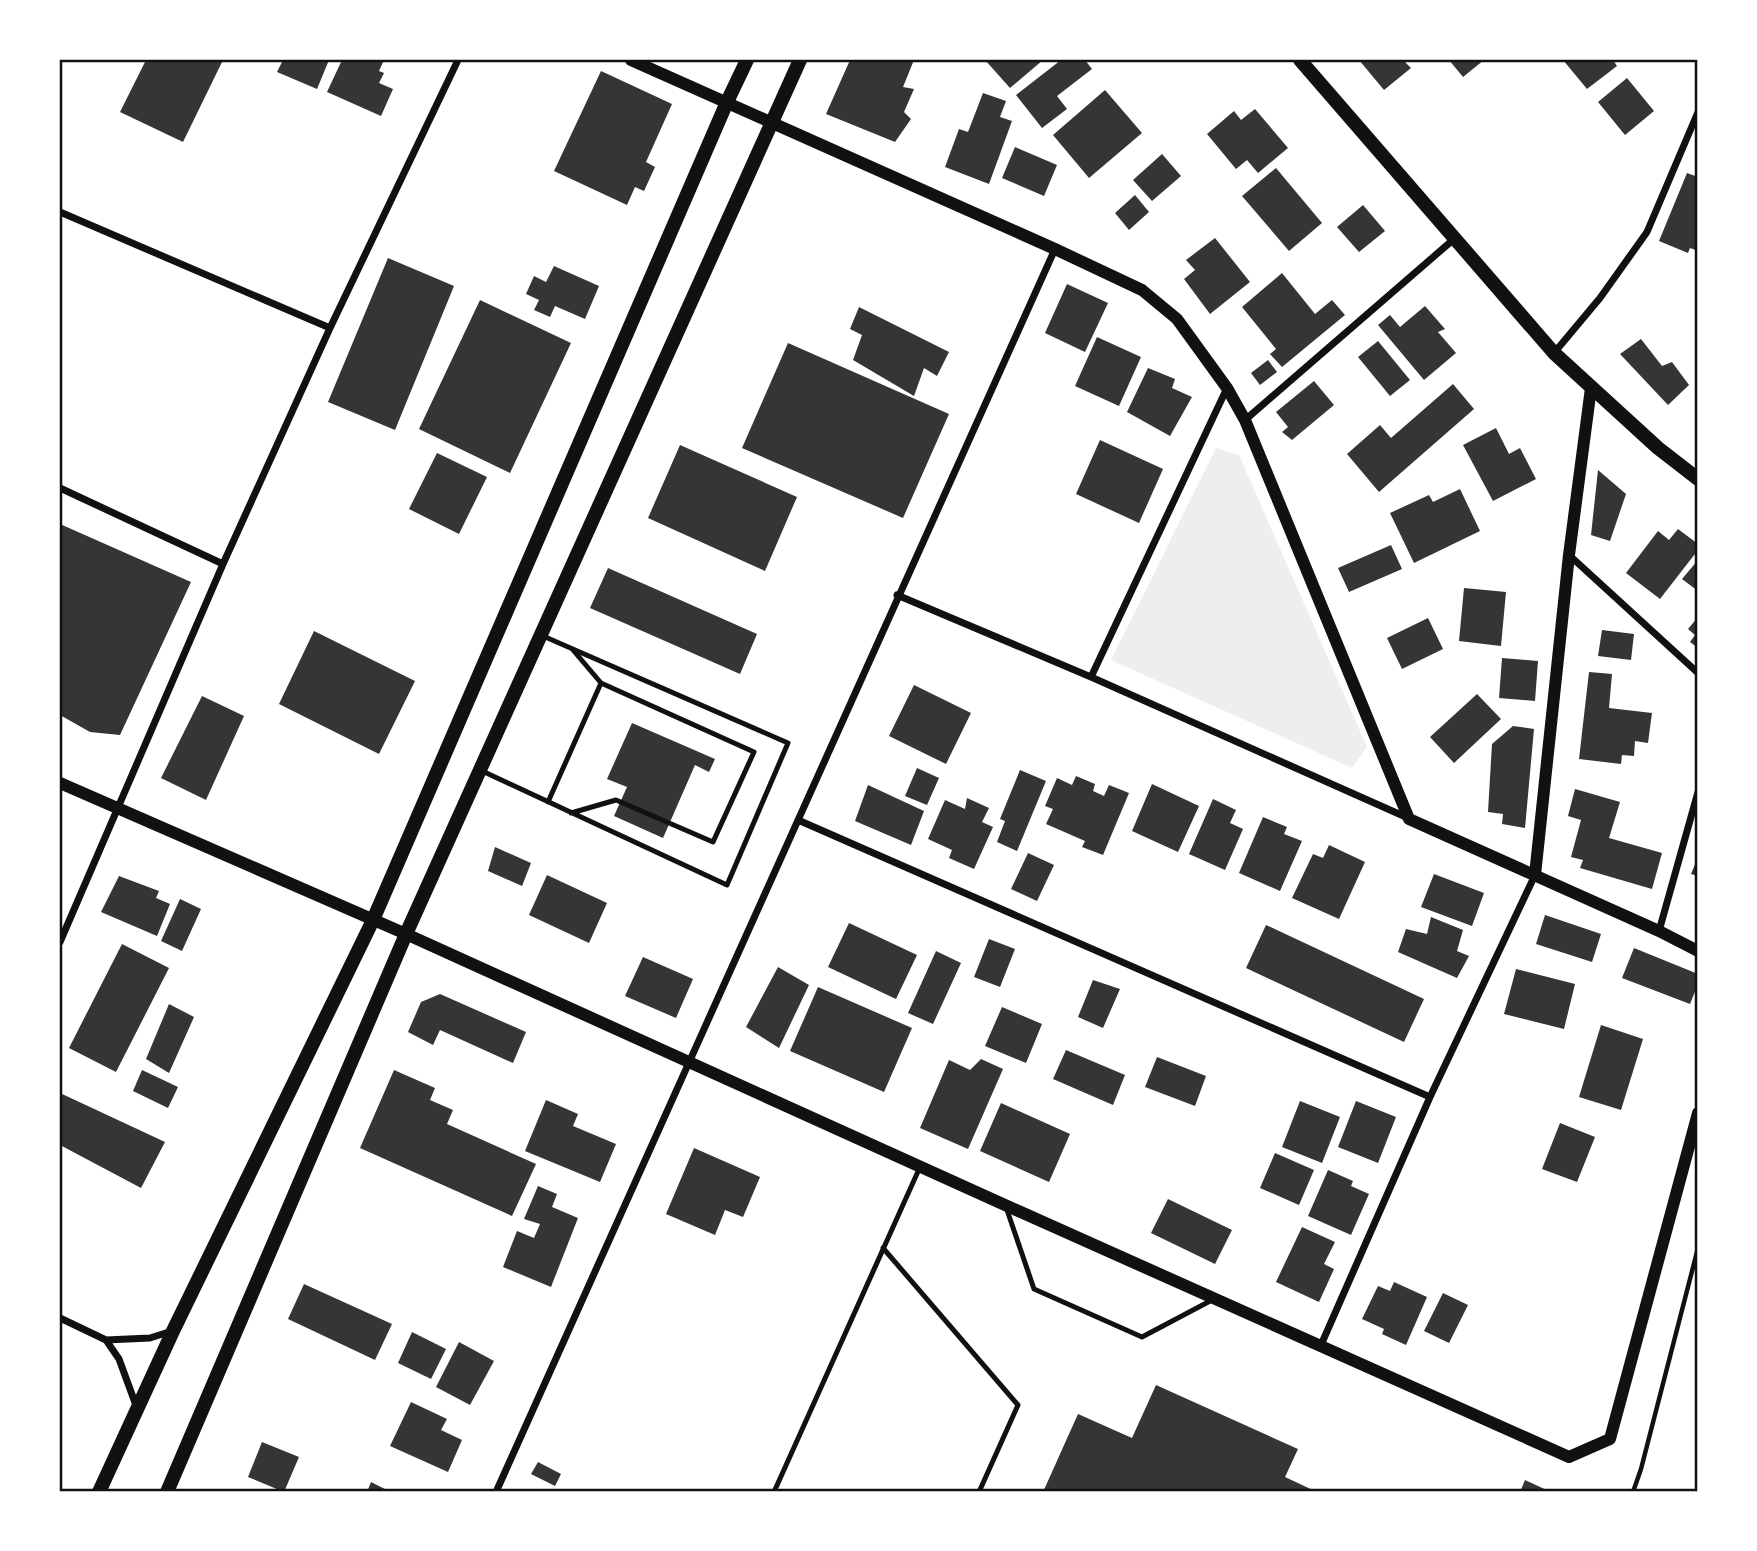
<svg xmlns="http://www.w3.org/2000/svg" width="1757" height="1551" font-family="Rubik,sans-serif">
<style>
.green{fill:#eee}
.building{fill:#353535}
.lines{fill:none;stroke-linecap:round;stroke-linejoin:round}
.path{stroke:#111;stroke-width:4.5}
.service{stroke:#111;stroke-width:5}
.minor{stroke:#111;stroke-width:7}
.tertiary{stroke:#111;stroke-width:12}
.secondary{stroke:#111;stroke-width:14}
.neatline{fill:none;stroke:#111;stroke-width:2.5}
</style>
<rect width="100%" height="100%" fill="#fff"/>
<!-- green -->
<path class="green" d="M1216,448L1239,455L1367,747L1352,768L1111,660Z"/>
<!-- building -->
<path class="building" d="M146,60H223L183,142L120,112Z
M283,60H329L317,89L277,72Z
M342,60H384L379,71L384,73L379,83L393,89L381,116L327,92Z
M850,60H914L903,87L914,89L904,112L911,119L895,142L826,114Z
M985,60H1043L1010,88Z
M1061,60H1085L1092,69L1057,96L1067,109L1042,128L1016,95Z
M1359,60H1403L1411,68L1384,90Z
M1449,60H1484L1463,77Z
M1563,60H1613L1617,66L1587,89Z
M601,71L672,104L646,162L655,167L644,191L635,187L627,205L554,171Z
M1627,78L1654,111L1625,135L1598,102Z
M1105,90L1142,133L1089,178L1053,135Z
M983,93L1006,101L1000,117L1012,121L989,184L945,167L959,129L968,132Z
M1255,109L1288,148L1258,173L1247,160L1236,169L1207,134L1234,111L1241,120Z
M1015,147L1057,165L1044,196L1002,178Z
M1162,154L1181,176L1152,201L1133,180Z
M1276,168L1322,223L1289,251L1242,196Z
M1687,173L1698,177V251L1690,248L1688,253L1659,241Z
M1135,195L1149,212L1129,230L1115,213Z
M1363,205L1385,231L1359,252L1337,227Z
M1215,238L1250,282L1210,314L1184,279L1195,270L1186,260Z
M388,258L454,286L395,430L328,402Z
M554,266L599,286L585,319L555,306L550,317L534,310L539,300L526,294L534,276L546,282Z
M1282,273L1315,314L1332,300L1345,315L1282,367L1270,354L1276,349L1242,307Z
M1067,284L1108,303L1085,352L1045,333Z
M480,300L571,343L510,473L419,429Z
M1425,306L1445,329L1438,332L1456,353L1424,380L1378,325L1390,315L1400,327Z
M859,307L949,352L937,376L924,368L914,396L853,360L862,335L850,329Z
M1097,337L1141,357L1119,406L1075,386Z
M1641,339L1662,366L1672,362L1689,385L1668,405L1620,354Z
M1378,341L1410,380L1390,396L1358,357Z
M788,343L949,414L903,518L742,448Z
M1268,360L1277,372L1260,385L1251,373Z
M1148,368L1175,379L1172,388L1192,397L1170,436L1127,412Z
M1314,381L1334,405L1292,440L1282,432L1288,427L1276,412Z
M1453,384L1474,409L1379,492L1347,454L1380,425L1391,438Z
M1496,428L1509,454L1520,448L1536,479L1493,501L1463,445Z
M1100,440L1163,469L1139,523L1076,494Z
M680,445L797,497L765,571L648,518Z
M437,453L487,477L459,534L409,509Z
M1598,470L1626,494L1610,541L1591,535Z
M1460,489L1480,531L1414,563L1390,513L1429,495L1433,502Z
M60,524L191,582L120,735L90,732L60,715Z
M1678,529L1698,544V550L1660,599L1626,573L1658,531L1669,540Z
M1391,545L1402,569L1349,592L1338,568Z
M1698,560V591L1682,579Z
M608,568L757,634L740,674L590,608Z
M1464,588L1506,592L1501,646L1459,641Z
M1698,617V648L1690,642L1695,635L1688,629Z
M1428,618L1443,649L1402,669L1387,638Z
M1602,630L1634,634L1631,660L1598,656Z
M314,631L415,681L379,754L279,704Z
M1502,658L1538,661L1535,701L1499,698Z
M1589,672L1612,674L1609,708L1652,713L1648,743L1635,741L1634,756L1622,755L1621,764L1579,759Z
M914,685L971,713L946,764L889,736Z
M1477,694L1501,719L1454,763L1430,737Z
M202,696L244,716L206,800L161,778Z
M632,723L715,759L709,772L695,765L663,838L614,816L627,787L607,779Z
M1513,726L1534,729L1525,828L1502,824L1503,814L1488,812L1492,744Z
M917,768L939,778L927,805L905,796Z
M1020,770L1046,781L1017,851L997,842L1005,821L1000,819Z
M1076,776L1095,784L1093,791L1104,796L1109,785L1129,793L1103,855L1082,847L1085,841L1046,824L1053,809L1045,806L1057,778L1072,785Z
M1152,784L1199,806L1178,852L1132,831Z
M868,785L924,811L911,845L855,821Z
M1575,789L1620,802L1609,838L1662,853L1652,889L1580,868L1583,860L1571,857L1581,820L1568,816Z
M967,798L989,808L982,822L993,827L974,869L949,858L952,850L928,839L945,800L965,809Z
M1213,799L1236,810L1230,823L1243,829L1225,870L1189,854Z
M1263,817L1287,827L1284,834L1302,841L1280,891L1239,873Z
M1329,845L1365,862L1339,919L1292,898L1313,854L1323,858Z
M495,847L531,863L522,886L488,871Z
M1028,853L1054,865L1037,901L1011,889Z
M1698,857V876L1691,874Z
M1434,874L1484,893L1472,926L1421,907Z
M547,875L607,903L589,943L529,915Z
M119,876L159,891L156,898L170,904L157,936L101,912Z
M180,899L201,909L182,951L161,941Z
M1545,915L1601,934L1592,962L1536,944Z
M1431,917L1463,930L1457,951L1469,956L1457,978L1398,952L1406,929L1427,934Z
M849,923L917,955L896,999L828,967Z
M1266,925L1424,999L1404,1042L1246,968Z
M989,939L1015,949L1000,987L974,977Z
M122,944L169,968L116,1072L69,1048Z
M1634,948L1698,974V984L1690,1004L1622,978Z
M936,951L961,963L933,1024L908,1013Z
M643,957L693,979L676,1018L625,996Z
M778,967L809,985L779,1048L746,1027Z
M1516,969L1575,984L1564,1029L1504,1014Z
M1093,980L1120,989L1103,1028L1078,1017Z
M818,987L912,1028L884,1092L790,1051Z
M440,994L526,1032L513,1063L440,1030L433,1045L408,1032L421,1002Z
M169,1004L194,1017L169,1073L146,1059Z
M1002,1007L1042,1024L1026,1063L985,1046Z
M1601,1025L1643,1039L1621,1110L1579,1097Z
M1066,1050L1125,1075L1113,1105L1053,1079Z
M1157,1057L1206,1076L1195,1106L1145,1087Z
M981,1059L1003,1069L968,1149L920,1128L949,1060L970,1070Z
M142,1070L178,1087L168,1108L133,1091Z
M394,1070L435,1088L430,1100L453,1110L447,1124L536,1164L512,1216L360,1148Z
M60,1093L165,1142L141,1188L60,1145Z
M546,1100L578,1114L573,1126L616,1144L600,1182L525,1151Z
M1300,1101L1340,1117L1322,1163L1282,1147Z
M1356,1101L1396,1117L1378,1163L1338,1147Z
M1001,1103L1070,1134L1049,1182L980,1151Z
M1560,1123L1595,1137L1577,1182L1542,1169Z
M694,1148L760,1177L743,1217L725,1210L715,1235L666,1214Z
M1275,1153L1314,1170L1299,1205L1260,1188Z
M1328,1170L1353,1181L1351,1186L1369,1194L1351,1235L1308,1216Z
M538,1186L557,1194L552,1207L578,1218L551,1287L503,1267L517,1231L534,1238L540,1224L524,1219Z
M1168,1199L1232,1230L1215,1264L1151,1233Z
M1302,1227L1335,1242L1324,1264L1334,1269L1319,1302L1276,1282Z
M1394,1282L1427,1297L1406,1345L1382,1334L1384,1329L1362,1319L1378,1286L1390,1291Z
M304,1284L392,1324L375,1360L288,1319Z
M1443,1293L1468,1305L1449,1343L1424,1331Z
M412,1332L446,1349L431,1379L398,1363Z
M459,1342L494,1361L470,1405L436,1387Z
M1156,1385L1298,1449L1285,1477L1317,1492H1043L1078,1414L1132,1438Z
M411,1402L447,1419L441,1430L462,1440L448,1472L390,1446Z
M262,1442L299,1457L284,1492L248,1477Z
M538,1462L561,1474L555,1486L531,1474Z
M1525,1480L1551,1492H1520Z
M371,1482L391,1492H367Z"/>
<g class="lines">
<!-- path -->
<path class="path" d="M1633,1492L1641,1469L1698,1248"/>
<!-- service -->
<path class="service" d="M480,770L727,885L788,743L543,636
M548,802L601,683L573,650
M571,813L616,800L713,842L754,752L601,683
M1006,1207L1034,1289L1142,1337L1212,1300
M883,1248L1018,1405L979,1492
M774,1492L920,1167"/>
<!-- minor -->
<path class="minor" d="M60,212L330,328
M1554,353L1600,298L1647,232L1698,112
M1245,420L1454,239
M60,488L223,564
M1569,555L1698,673
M897,595L1091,677L1408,818
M1091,677L1227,388
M798,820L1430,1097
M1659,931L1698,792
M60,942L223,564L330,328L458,60
M60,1318L106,1340L150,1338L172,1331
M106,1340L119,1359L137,1408
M1321,1345L1430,1097L1535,875
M496,1492C683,1078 867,662 1055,249"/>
<!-- tertiary -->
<path class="tertiary" d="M631,60L1055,249L1142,290L1177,319L1227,388L1245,420L1409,819L1659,931L1698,951
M60,783L406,934L1005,1205L1569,1457L1610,1439L1698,1113
M1535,875L1569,555L1591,388"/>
<!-- secondary -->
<path class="secondary" d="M1300,60L1554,353L1658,448L1698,479
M99,1492L173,1331L373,920L727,102L747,60
M167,1492L406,934L800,60"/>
</g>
<!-- border -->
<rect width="1757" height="1551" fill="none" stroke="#ffffff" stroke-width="122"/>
<rect x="61" y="61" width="1635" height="1429" class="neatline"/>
</svg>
